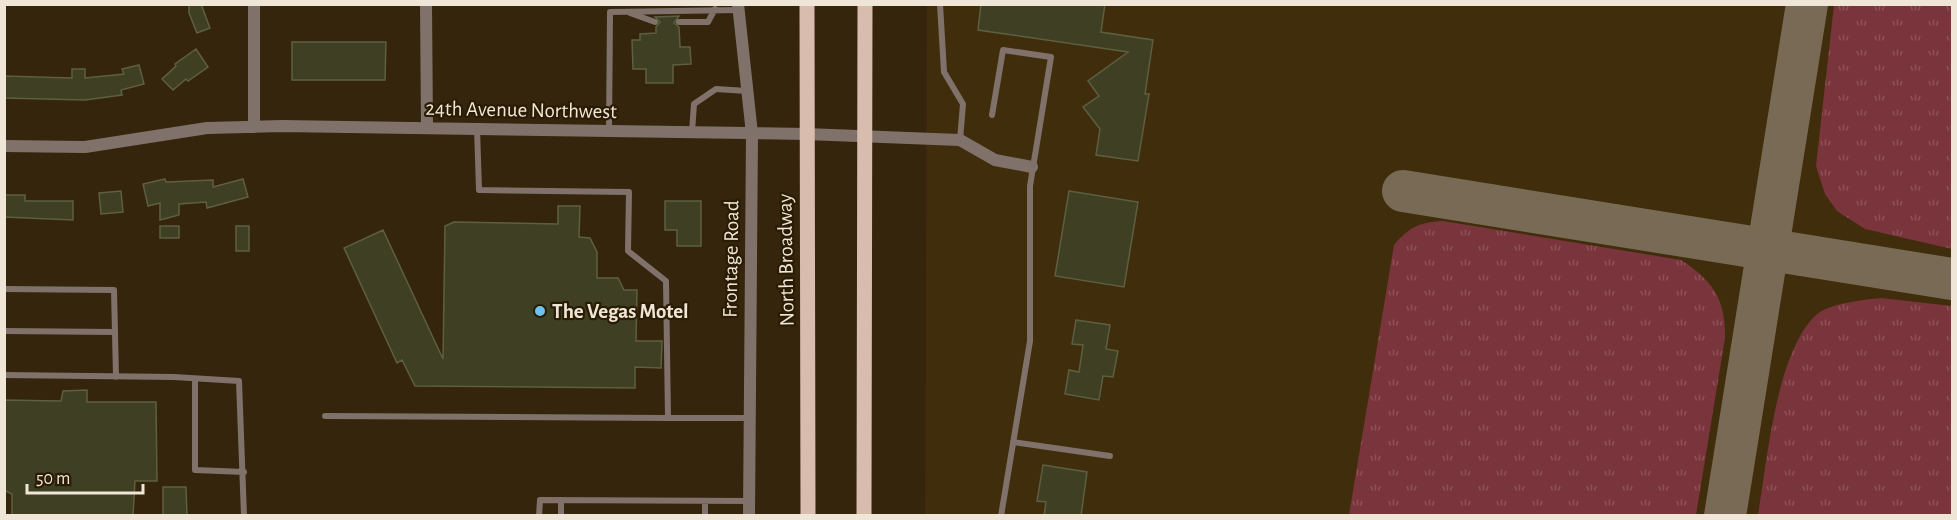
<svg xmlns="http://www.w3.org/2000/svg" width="1957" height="520" font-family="'Alegreya Sans',sans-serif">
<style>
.built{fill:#402d0c}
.grass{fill:url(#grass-tufts)}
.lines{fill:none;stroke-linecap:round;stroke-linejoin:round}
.taxiway{stroke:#786a55;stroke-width:42}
.building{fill:#3f4023;stroke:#5e5f41;stroke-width:1.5}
.lane{stroke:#80726b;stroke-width:6}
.street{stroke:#80726b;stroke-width:12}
.primary{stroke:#d8bcae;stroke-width:15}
.poi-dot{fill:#6bc3f2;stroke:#2a1b03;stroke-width:2}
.labels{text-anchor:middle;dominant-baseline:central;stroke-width:4.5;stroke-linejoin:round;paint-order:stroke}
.street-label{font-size:21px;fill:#f0e6d7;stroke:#2a1b03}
.poi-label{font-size:21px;font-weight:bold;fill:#f0e6d7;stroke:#2a1b03;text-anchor:start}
</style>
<defs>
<pattern id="grass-tufts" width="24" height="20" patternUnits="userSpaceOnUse" patternTransform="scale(1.5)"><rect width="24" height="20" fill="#7a343c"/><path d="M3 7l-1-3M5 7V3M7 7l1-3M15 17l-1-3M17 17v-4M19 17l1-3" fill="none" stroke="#8d5157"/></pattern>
</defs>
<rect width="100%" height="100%" fill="#34250c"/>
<!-- built -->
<path class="built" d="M927,5H1952V515L925,516Z"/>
<!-- grass -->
<path class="grass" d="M1834,5H1952V249L1865,229L1837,211L1825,194L1816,166Z
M1443,221L1681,260C1712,280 1726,299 1725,338L1696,515H1349L1394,245C1409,227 1420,222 1443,221Z
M1881,298L1952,306V515H1758C1767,462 1776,354 1815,316C1828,303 1863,300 1881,298Z"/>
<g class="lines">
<!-- taxiway -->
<path class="taxiway" d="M1403,191L1952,279
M1725,516L1807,4"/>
</g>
<!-- building -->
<path class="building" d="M189,4H201L210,28L197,33L189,13Z
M981,4H1105L1101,32L1153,40L1145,94H1149L1138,161L1096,155L1100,129L1083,107L1099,96L1088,81L1128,52L978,30Z
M679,16L674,23L679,27L680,47H690L691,64L673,65V83H646V69H633L632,40H640V34L656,33V27L660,22L655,17Z
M292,42H386L385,80H292Z
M196,49L208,67L188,81L186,79L173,90L162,79L176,66L175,64Z
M139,65L144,84L121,90L122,95L85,100L4,98V76L72,78V69H85V78L124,74L122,69Z
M165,179L166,182L213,180V187L243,179L248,197L207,208L206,202L179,204V215L160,220V203L148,206L143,184Z
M121,191L123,212L101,214L99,193Z
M1069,191L1138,202L1124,287L1055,276Z
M4,195H25V201H73V220L4,217Z
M665,201H701V246H677V230H665Z
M558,206H580L579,237L590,238L597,252V278H618L624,290H637L636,341H662L661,368L635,367V388L415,386L402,360L397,363L344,248L383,230L443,359L445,226L454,222L558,224Z
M160,226H179V238H160Z
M236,226H249V251H236Z
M1076,320L1110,325L1106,349L1118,351L1113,377L1103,376L1099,400L1065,394L1069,370L1079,372L1083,345L1072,344Z
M87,390V402H156L157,481H135L133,516H12V494L4,490V400L61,401L63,391Z
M1043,465L1087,472L1081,516H1044L1046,502L1037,501Z
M163,487H186L187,516H163Z"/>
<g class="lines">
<!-- lane -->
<path class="lane" d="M940,4L944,72L963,104L960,140
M630,13L655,22
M679,22H708L715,9
M992,115L1003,50L1051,57L1030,186V341L1001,516
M477,128L479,190L629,192L628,251L666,281L668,418H748
M609,131L610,12L739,10
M692,132L694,104L716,89L747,91
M4,289L114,290L116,377
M4,331L115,332
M4,375L174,377L239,381L244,516
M195,379V470L244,472
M325,416L668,418
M1013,442L1110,456
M561,500V516
M539,516L540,500L749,501
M705,516V501"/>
<!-- street -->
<path class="street" d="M426,4L427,127
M738,4L752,134L749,516
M254,127V4
M4,146L85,147L207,128L282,126L806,134L960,140L995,160L1032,167"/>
<!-- primary -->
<path class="primary" d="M807,4L808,516
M864,516L865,4"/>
</g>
<!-- markers -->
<circle class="poi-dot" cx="540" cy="311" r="6"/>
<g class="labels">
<!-- street labels -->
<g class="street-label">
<text transform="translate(521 110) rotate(1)">24th Avenue Northwest</text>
<text transform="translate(731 259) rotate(-89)">Frontage Road</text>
<text transform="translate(786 260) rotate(-91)">North Broadway</text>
</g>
<!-- poi labels -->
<g class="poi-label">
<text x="552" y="311">The Vegas Motel</text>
</g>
</g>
<!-- border -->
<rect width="1957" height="520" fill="none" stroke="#f0e6d7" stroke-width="12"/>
<!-- scale -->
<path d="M27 484v9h116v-9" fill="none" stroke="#f0e6d7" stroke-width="3"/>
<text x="36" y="484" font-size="18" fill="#f0e6d7" stroke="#2a1b03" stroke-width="4.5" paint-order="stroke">50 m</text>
</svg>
